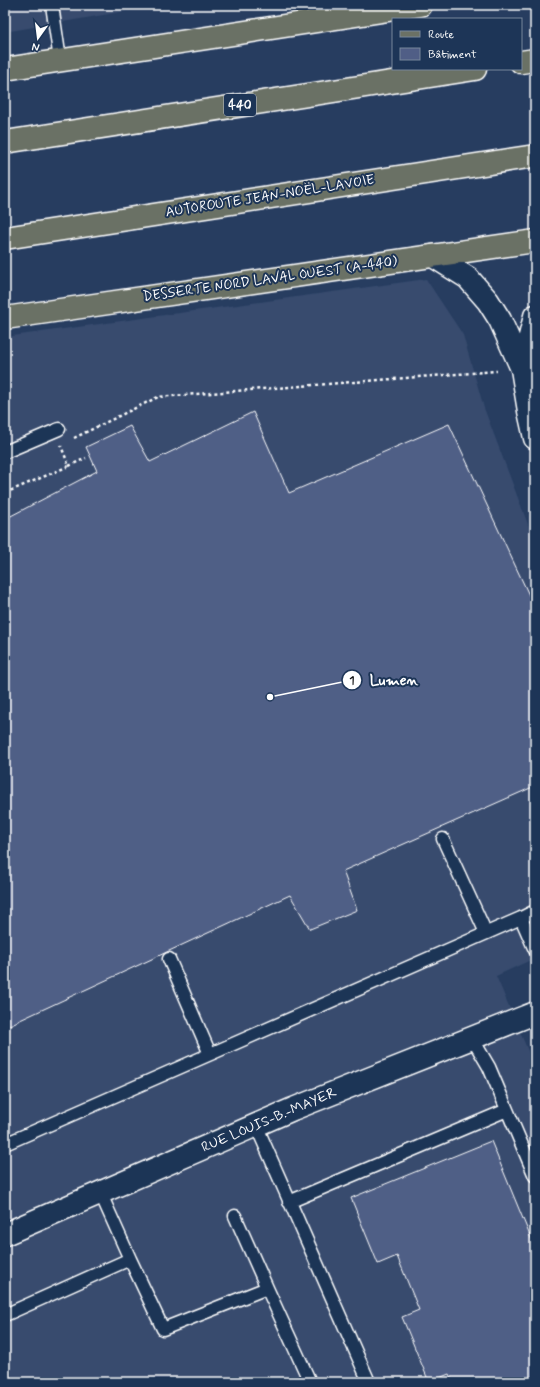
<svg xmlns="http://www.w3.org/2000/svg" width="540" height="1387" font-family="Mynerve,sans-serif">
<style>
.built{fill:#374b6e}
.building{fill:#505e86;stroke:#fff}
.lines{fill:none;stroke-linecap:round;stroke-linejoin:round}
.service-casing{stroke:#fff;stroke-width:15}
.minor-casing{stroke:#fff;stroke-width:25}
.primary-casing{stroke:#fff;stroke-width:25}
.motorway-casing{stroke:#fff;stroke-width:25}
.path{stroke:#fff;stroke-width:2.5;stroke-dasharray:3 3;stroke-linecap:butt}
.service{stroke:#1d3557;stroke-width:12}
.minor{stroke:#1d3557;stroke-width:22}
.primary{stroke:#6b7165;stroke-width:22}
.motorway{stroke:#6b7165;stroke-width:22}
.labels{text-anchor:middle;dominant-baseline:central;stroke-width:4;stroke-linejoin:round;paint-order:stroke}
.shield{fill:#1d3557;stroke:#bbc2cd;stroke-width:1}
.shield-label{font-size:13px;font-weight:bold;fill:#fff}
.street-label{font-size:14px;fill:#fff;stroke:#1d3557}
.leader{fill:none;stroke:#fff;stroke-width:1.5}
.callout-dot{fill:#fff;stroke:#1d3557;stroke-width:1.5}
.mark-label{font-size:12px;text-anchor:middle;font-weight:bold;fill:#111}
.callout-label{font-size:15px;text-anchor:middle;font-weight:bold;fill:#fff;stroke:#1d3557;stroke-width:4;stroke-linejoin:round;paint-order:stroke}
</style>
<rect width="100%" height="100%" fill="#273d60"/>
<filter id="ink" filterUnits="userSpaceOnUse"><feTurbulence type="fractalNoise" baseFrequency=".025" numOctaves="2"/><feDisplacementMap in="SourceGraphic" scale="8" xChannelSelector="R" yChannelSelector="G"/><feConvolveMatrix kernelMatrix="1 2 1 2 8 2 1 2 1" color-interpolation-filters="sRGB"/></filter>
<g filter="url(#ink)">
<!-- built -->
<path class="built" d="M5,5H137L138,9L5,32Z
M426,279L463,335L484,408L535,543V958L496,976L535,1067V1382H5V337Z"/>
<!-- building -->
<path class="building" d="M253,412L289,493L449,424L535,608V786L343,871L357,910L310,929L290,895L5,1027V519L97,471L86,447L130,426L150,462Z
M491,1141L535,1248V1382H453L449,1374L429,1382L402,1317L419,1310L397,1256L378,1264L351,1198Z"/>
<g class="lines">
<!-- service casing -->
<g class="service-casing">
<path id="service" d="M52,5L60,60
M5,452L59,429
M443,839L486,933
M521,918L535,911
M169,959L210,1054
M472,1038L489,1067L535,1176
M256,1125L369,1382
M5,1144L521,918L535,950
M289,1202L507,1110
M235,1216L267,1288
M130,1259L163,1329L267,1288L310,1382
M5,1315L130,1259L100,1192"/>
</g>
<!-- minor casing -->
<g class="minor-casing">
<path id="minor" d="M433,256L468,278L488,301L500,320L522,369L529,411L535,438
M522,369L535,316
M5,1234L293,1109L535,1013"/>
</g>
<!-- primary casing -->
<g class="primary-casing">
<path id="primary" d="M5,69L421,5
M5,318L535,241"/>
</g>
<!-- motorway casing -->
<g class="motorway-casing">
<path id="motorway" d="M521,62L535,60
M5,142L475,69
M5,238L535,156"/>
</g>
<!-- path -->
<path class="path" d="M74,438L158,397L497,371
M69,466L86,458
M5,493L69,466L61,446"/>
<!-- service -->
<use href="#service" class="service"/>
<!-- minor -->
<use href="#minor" class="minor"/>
<!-- primary -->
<use href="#primary" class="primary"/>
<!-- motorway -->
<use href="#motorway" class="motorway"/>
</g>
</g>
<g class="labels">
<!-- shield labels -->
<rect class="shield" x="224" y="94" width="32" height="22" rx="3"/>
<g class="shield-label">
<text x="240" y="105">440</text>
</g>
<!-- street labels -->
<g class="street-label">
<text transform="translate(270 196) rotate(-9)">AUTOROUTE JEAN-NOËL-LAVOIE</text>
<text transform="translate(270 279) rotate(-8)">DESSERTE NORD LAVAL OUEST (A-440)</text>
<text transform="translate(269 1120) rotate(-23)">RUE LOUIS-B.-MAYER</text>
</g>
</g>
<!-- callouts -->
<path class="leader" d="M270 697L352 680"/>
<g class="callout-dot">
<circle cx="270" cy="697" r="4"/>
<circle cx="352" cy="680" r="10"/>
</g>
<g class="mark-label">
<text x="352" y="684">1</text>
</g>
<g class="callout-label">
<text x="394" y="685">Lumen</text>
</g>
<!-- margin -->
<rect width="540" height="1387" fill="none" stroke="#1d3557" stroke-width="20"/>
<rect x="10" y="10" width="520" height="1367" fill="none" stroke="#fff" stroke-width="1.5" filter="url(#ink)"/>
<!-- legend -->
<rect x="392" y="18" width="130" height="52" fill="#1d3557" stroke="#77869a"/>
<rect x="400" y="31" width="20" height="6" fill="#6b7165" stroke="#77869a"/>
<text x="428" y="38" font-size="12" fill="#ffffff">Route</text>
<rect x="400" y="48" width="20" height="12" fill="#505e86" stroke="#77869a"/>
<text x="428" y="58" font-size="12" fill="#ffffff">Bâtiment</text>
<!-- north arrow -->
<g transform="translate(38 38) rotate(194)" stroke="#1d3557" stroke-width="3" paint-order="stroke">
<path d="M0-3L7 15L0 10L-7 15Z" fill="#ffffff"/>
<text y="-6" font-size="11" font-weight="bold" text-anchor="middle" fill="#ffffff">N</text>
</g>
</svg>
